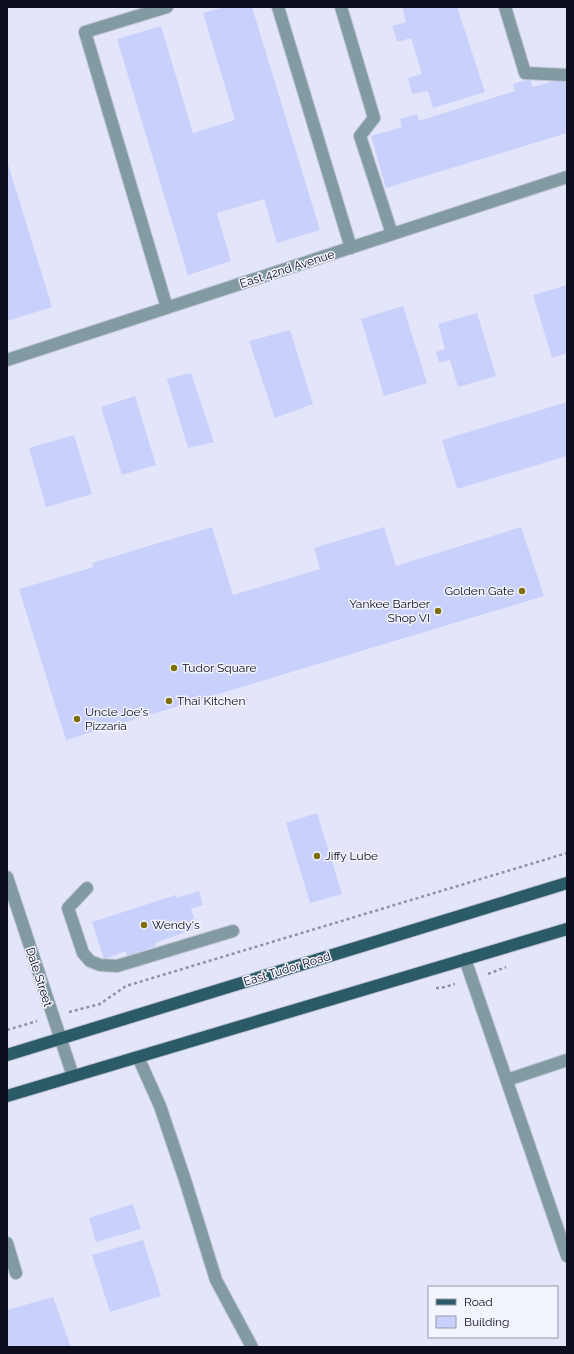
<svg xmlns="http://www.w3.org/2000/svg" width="574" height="1354" font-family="Raleway,sans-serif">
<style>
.building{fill:#c9d0fb}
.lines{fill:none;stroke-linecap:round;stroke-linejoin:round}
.minor-casing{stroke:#c1c3d7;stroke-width:14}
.major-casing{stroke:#c1c3d7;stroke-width:14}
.path{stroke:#8f91a4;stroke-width:2.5;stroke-dasharray:3 3;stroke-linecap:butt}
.minor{stroke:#829ba2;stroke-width:12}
.major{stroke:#2c5b68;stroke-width:12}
.poi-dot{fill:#806e0b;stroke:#f2f4fe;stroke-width:1.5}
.labels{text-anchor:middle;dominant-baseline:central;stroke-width:3;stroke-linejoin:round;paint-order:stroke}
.street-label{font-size:12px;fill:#0c0d1d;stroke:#f2f4fe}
.poi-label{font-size:12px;fill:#0c0d1d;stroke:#f2f4fe;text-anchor:start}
</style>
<rect width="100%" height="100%" fill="#e3e6fa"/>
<!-- building -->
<path class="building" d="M224,7H252L320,230L277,243L264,199L217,213L231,261L188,275L117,39L161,26L193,133L235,120L203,13Z
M402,7H457L485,92L433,108L428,91L412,94L408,78L422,74L411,38L401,41H397L392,26L406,22Z
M564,78L567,87V133L386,188L371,136L402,127L400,119L417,114L419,121L515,91L513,84L530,79L533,87Z
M7,161L52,307L7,321Z
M567,285V353L552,358L533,295Z
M403,306L427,383L384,396L361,319Z
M477,313L496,376L458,387L450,360L439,363L436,352L445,349L438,324Z
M290,330L313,404L275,418L249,341Z
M191,373L214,442L188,448L167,379Z
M135,396L156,465L122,475L101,407Z
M567,402V456L457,489L442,440Z
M74,435L92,494L46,507L29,448Z
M212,527L233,595L320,569L314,548L384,527L396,566L521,527L544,596L66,740L19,589L94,567L92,563Z
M317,813L342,894L310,903L286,823Z
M199,891L203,905L191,909L197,928L155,943L156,946L127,956L126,951L104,959L92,922L176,895L177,898Z
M133,1204L141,1229L96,1242L89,1218Z
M143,1240L161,1296L110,1312L92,1255Z
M53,1297L71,1347H7V1310Z"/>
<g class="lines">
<!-- minor casing -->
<g class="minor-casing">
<path id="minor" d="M167,7L85,32L167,308
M278,7L351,248
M341,7L374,118L360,136L392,234
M505,7L525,73L567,75
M7,360L567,177
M7,877L73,1076
M87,888L68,908L83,953L90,961L100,965L117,966L233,931
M465,959L567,1256
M138,1057L160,1106L185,1180L216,1280L252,1347
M507,1080L567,1060
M7,1243L16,1273"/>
</g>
<!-- major casing -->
<g class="major-casing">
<path id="major" d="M7,1055L567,883
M7,1096L567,929"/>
</g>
<!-- path -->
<path class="path" d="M488,974L506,967
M436,988H441L455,984
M69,1012L100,1004L126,986L567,853
M7,1030L37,1021"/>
<!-- minor -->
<use href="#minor" class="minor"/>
<!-- major -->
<use href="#major" class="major"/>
</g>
<!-- markers -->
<g class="poi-dot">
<circle cx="522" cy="591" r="4"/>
<circle cx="438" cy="611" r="4"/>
<circle cx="174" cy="668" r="4"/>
<circle cx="169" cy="701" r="4"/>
<circle cx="77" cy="719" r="4"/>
<circle cx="317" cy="856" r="4"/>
<circle cx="144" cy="925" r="4"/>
</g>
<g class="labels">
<!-- street labels -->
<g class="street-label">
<text transform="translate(287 269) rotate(-18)">East 42nd Avenue</text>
<text transform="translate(287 969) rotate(-17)">East Tudor Road</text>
<text transform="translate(39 977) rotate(72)">Dale Street</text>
</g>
<!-- poi labels -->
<g class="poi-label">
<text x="514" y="591" text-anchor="end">Golden Gate</text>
<text x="430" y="604" text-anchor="end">Yankee Barber<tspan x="430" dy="14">Shop VI</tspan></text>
<text x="182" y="668">Tudor Square</text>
<text x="177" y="701">Thai Kitchen</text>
<text x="85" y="712">Uncle Joe's<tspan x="85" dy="14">Pizzaria</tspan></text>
<text x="325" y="856">Jiffy Lube</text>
<text x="152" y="925">Wendy's</text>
</g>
</g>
<!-- border -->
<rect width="574" height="1354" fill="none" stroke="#0c0d1d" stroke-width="16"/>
<!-- legend -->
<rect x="428" y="1286" width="130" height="52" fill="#f2f4fe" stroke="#9698a4"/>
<rect x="436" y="1299" width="20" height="6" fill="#2c5b68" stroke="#9698a4"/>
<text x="464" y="1306" font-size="12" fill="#0c0d1d">Road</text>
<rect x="436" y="1316" width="20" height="12" fill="#c9d0fb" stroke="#9698a4"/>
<text x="464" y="1326" font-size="12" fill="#0c0d1d">Building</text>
</svg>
